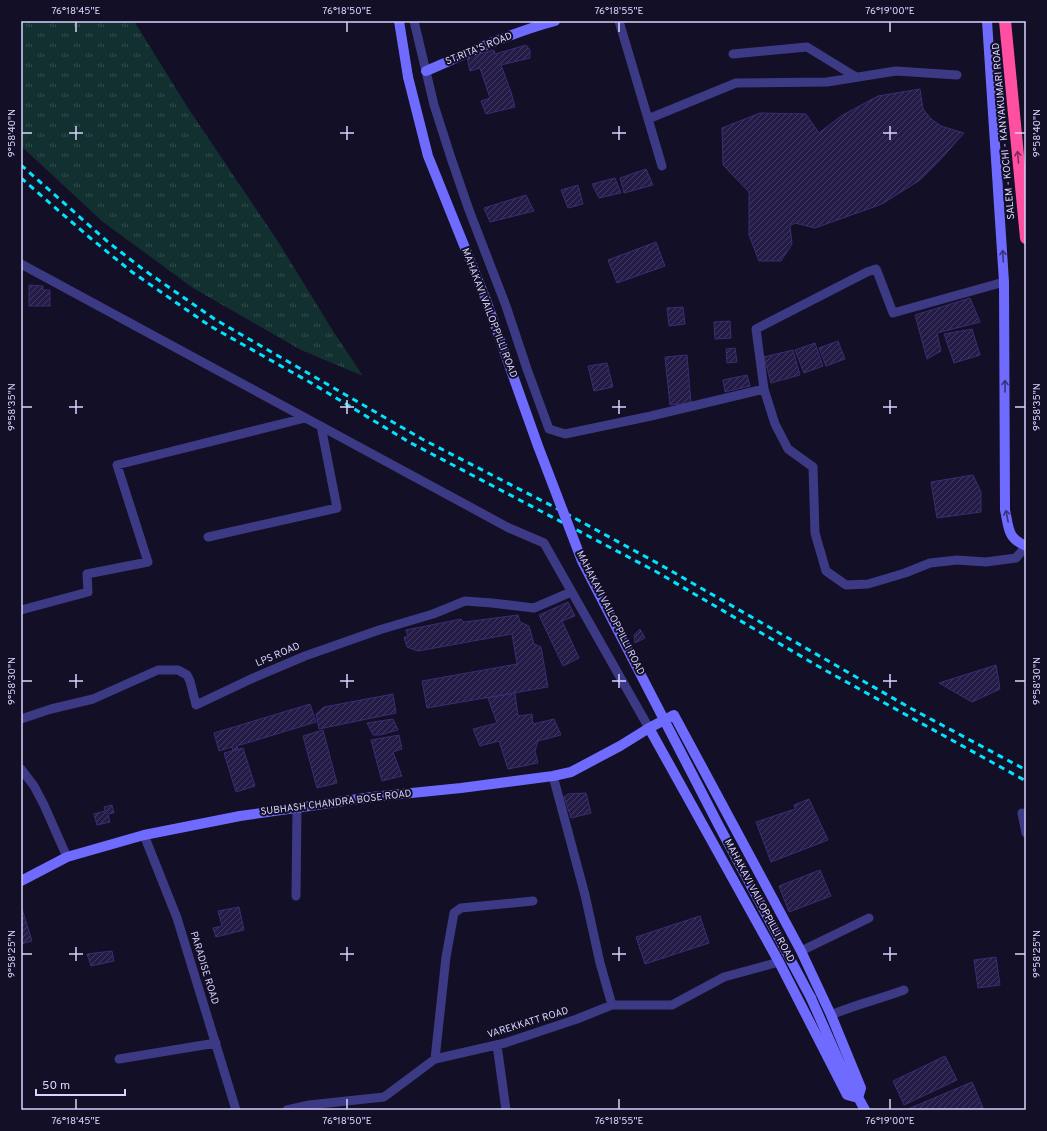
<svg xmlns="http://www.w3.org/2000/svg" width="1047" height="1131" font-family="Overpass,sans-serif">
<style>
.grass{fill:url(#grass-tufts)}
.building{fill:url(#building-hatch);stroke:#3b2d73}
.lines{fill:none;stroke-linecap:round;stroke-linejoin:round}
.street{stroke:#3d3a85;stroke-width:9}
.secondary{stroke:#6f6bff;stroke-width:10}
.highway{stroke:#ff4fa3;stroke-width:12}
.rail{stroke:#00e5ff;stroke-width:3;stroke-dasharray:6 5;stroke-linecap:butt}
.secondary-bridge{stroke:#6f6bff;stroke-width:10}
.oneway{stroke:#7d2c5e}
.oneway2{stroke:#38347d}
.ticks{fill:none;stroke:#d9d4ff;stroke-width:1.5}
.labels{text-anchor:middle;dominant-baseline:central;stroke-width:4;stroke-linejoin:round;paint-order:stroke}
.street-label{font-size:10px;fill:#d9d4ff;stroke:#130f26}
.neatline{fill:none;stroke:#d9d4ff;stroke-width:1.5}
.ticks-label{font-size:10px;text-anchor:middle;fill:#d9d4ff}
</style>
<defs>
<pattern id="grass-tufts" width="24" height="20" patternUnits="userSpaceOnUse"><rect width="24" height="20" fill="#12302f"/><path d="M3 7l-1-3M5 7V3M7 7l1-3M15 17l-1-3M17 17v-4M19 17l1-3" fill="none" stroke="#344d4e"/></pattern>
<pattern id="building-hatch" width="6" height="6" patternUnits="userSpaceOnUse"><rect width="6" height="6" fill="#241b47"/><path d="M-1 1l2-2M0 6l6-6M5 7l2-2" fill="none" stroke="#433b63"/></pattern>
</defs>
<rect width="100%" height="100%" fill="#130f26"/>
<!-- grass -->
<path class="grass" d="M21,21H134L188,108L279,243L333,331L363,376L301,350L193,288L103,222L21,146Z"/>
<!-- building -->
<path class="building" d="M526,45L530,50V58L501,65L511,92L515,107L486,114L481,101L490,98L480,68L470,71L467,57L494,50L495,54Z
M920,89L923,109L931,119L941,126L964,133L940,160L920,180L882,204L815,228L795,223L790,226L792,244L781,261H759L749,235V192L723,165L722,128L760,113L806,114L819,133L841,116L878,96Z
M646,169L653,185L624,193L620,178Z
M615,178L621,193L599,198L592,184Z
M578,185L583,204L568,208L561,190Z
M526,195L534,211L490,222L484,208Z
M656,242L665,266L617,283L608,260Z
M29,285L43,286V290H50V306H29Z
M970,298L980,322L937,333L941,351L927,359L915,315Z
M683,307L685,324L669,326L667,308Z
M730,321L731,338L715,339L714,322Z
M972,329L980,355L954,363L944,334Z
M838,341L845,359L826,366L819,348Z
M815,343L823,366L804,373L795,350Z
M735,348L737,362L727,363L726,349Z
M793,350L800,375L771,383L764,357Z
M687,355L691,403L670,405L665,357Z
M607,363L613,387L594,391L588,366Z
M747,375L750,386L725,392L723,380Z
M973,475L981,492V512L937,518L931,482Z
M568,602L575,616L562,621L579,658L563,666L539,615Z
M518,615L520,622L529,626L534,644L541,647L548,687L427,708L422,681L517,664L512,634L418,651L407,647L404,637H408L406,630L461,619L464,622Z
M640,629L645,638L635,643L634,635Z
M996,665L1000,689L972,702L939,683Z
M515,693L518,716L532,714L533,724L554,719L561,735L538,741L535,751L538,763L508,769L499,741L480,746L473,729L497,723L488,698Z
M393,694L396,713L319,729L316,714L324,707Z
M310,704L316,722L237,746L238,749L233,751L232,747L219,751L214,733Z
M393,719L398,730L380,735H373L367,723Z
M323,730L337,783L317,788L303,736Z
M399,735L402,749L393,752L402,776L382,781L371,740Z
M243,748L255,786L236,792L224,753Z
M586,793L591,813L571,818L564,797L568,794Z
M809,799L828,840L771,862L756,822L795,809L794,805Z
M112,805L114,813L108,814L110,822L97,825L94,814L105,811L104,807Z
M820,870L831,896L789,912L779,886Z
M239,907L244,930L216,937L213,928L222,926L218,911Z
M21,909H22L32,941L21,944Z
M700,916L709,943L645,964L636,937Z
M112,951L114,961L91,966L87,954Z
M996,957L1000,985L978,988L974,960Z
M945,1056L957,1080L904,1105L893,1081Z
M972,1082L984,1110H908V1109Z"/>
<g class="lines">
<!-- street -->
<path class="street" d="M414,21L434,105L451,158L469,210L506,306L527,369L549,429L565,434L651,416L764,389L775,424L788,449L813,467L815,533L826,571L846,585L868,584L905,573L930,563L957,560L986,562L1016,558L1026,546
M619,21L662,166
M733,54L807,47L856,77
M648,119L736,83L827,82L896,71L957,75
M21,264L509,528L544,543L649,728
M764,389L756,329L867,272L876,269L877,271L893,313L1004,282
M208,537L337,508L321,426
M21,610L88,592L87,574L148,562L117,465L305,418
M21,719L51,709L93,699L158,670H178L187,675L190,681L196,705L251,679L305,656L379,630L433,614L465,601L492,603L534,608L571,592
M21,769L34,786L44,805L67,857
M553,776L585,895L600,963L612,1005
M1022,813L1026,833
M144,835L177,918L236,1110
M296,896L297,807
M801,951L869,918
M831,1015C854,1005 880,999 904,990
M497,1045L506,1110
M119,1059L216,1043
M435,1059L446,957L454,913L461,908L533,901
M287,1110L309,1105L384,1097L435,1059L505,1043L577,1019L612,1005H672L724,977L779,962"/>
<!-- secondary -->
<path class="secondary" d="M399,21L408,77
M987,21L1004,282L1005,510C1009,528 1007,538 1026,546
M426,71C468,53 510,33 555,21
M674,715L801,951L831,1015L861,1088L858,1098L847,1095L779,962L649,728Z
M21,881L67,857L144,835L240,816L372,797L461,788L553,776L571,772L620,746L649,728
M811,998L842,1068L865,1110"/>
<!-- highway -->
<path class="highway" d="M1005,21L1026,238"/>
<!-- rail -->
<path class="rail" d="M21,165L108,242L144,270L216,320L422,439L554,507L659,564L912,709L1026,770
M21,178L89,237L132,272L210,326L313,384L409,442L655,571L823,669L1026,781"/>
<!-- secondary-bridge -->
<path class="secondary-bridge" d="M408,77L428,156L486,300L538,446L582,561L719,826L811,998"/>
</g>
<!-- one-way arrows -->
<defs><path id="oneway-shaft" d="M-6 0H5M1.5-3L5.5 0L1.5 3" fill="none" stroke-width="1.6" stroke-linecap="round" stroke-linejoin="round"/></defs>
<use class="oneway" href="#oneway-shaft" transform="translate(1018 157) rotate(-95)"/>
<g class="oneway2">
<use href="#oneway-shaft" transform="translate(1003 256) rotate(-93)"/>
<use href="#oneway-shaft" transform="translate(1005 386) rotate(-90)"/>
<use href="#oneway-shaft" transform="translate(1007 516) rotate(-101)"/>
</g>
<!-- ticks -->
<path class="ticks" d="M76,22V32M347,22V32M619,22V32M890,22V32M76,126V140M347,126V140M619,126V140M890,126V140M22,133H32M69,133H83M340,133H354M612,133H626M883,133H897M1015,133H1025M76,400V414M347,400V414M619,400V414M890,400V414M22,407H32M69,407H83M340,407H354M612,407H626M883,407H897M1015,407H1025M76,674V688M347,674V688M619,674V688M890,674V688M22,681H32M69,681H83M340,681H354M612,681H626M883,681H897M1015,681H1025M76,947V961M347,947V961M619,947V961M890,947V961M22,954H32M69,954H83M340,954H354M612,954H626M883,954H897M1015,954H1025M76,1099V1109M347,1099V1109M619,1099V1109M890,1099V1109"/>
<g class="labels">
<!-- street labels -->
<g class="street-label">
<text transform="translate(479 49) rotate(-22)">ST.RITA'S ROAD</text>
<text transform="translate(1004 131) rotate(-95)">SALEM - KOCHI - KANYAKUMARI ROAD</text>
<text transform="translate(489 313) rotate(69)">MAHAKAVI VAILOPPILLI ROAD</text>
<text transform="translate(610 613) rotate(63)">MAHAKAVI VAILOPPILLI ROAD</text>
<text transform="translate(278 655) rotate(-23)">LPS ROAD</text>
<text transform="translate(336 803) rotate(-7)">SUBHASH CHANDRA BOSE ROAD</text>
<text transform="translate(759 901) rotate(62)">MAHAKAVI VAILOPPILLI ROAD</text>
<text transform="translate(204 968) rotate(73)">PARADISE ROAD</text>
<text transform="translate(528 1023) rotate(-17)">VAREKKATT ROAD</text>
</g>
</g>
<!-- border -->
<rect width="1047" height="1131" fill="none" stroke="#130f26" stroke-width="44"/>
<!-- scale -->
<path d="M36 1089v6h89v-6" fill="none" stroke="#d9d4ff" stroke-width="2"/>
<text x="42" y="1089" font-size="12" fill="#d9d4ff" stroke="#130f26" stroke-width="3" paint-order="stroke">50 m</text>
<rect x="22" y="22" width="1003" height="1087" class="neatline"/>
<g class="ticks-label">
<text x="76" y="14">76°18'45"E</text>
<text x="347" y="14">76°18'50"E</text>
<text x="619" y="14">76°18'55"E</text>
<text x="890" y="14">76°19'00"E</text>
<text transform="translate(11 133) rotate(-90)" y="4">9°58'40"N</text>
<text transform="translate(1036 133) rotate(-90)" y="4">9°58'40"N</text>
<text transform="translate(11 407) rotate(-90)" y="4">9°58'35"N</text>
<text transform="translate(1036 407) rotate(-90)" y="4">9°58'35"N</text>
<text transform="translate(11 681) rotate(-90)" y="4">9°58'30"N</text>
<text transform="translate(1036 681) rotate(-90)" y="4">9°58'30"N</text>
<text transform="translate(11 954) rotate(-90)" y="4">9°58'25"N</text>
<text transform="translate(1036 954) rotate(-90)" y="4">9°58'25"N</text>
<text x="76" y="1124">76°18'45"E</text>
<text x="347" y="1124">76°18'50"E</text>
<text x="619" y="1124">76°18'55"E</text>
<text x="890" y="1124">76°19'00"E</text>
</g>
</svg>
